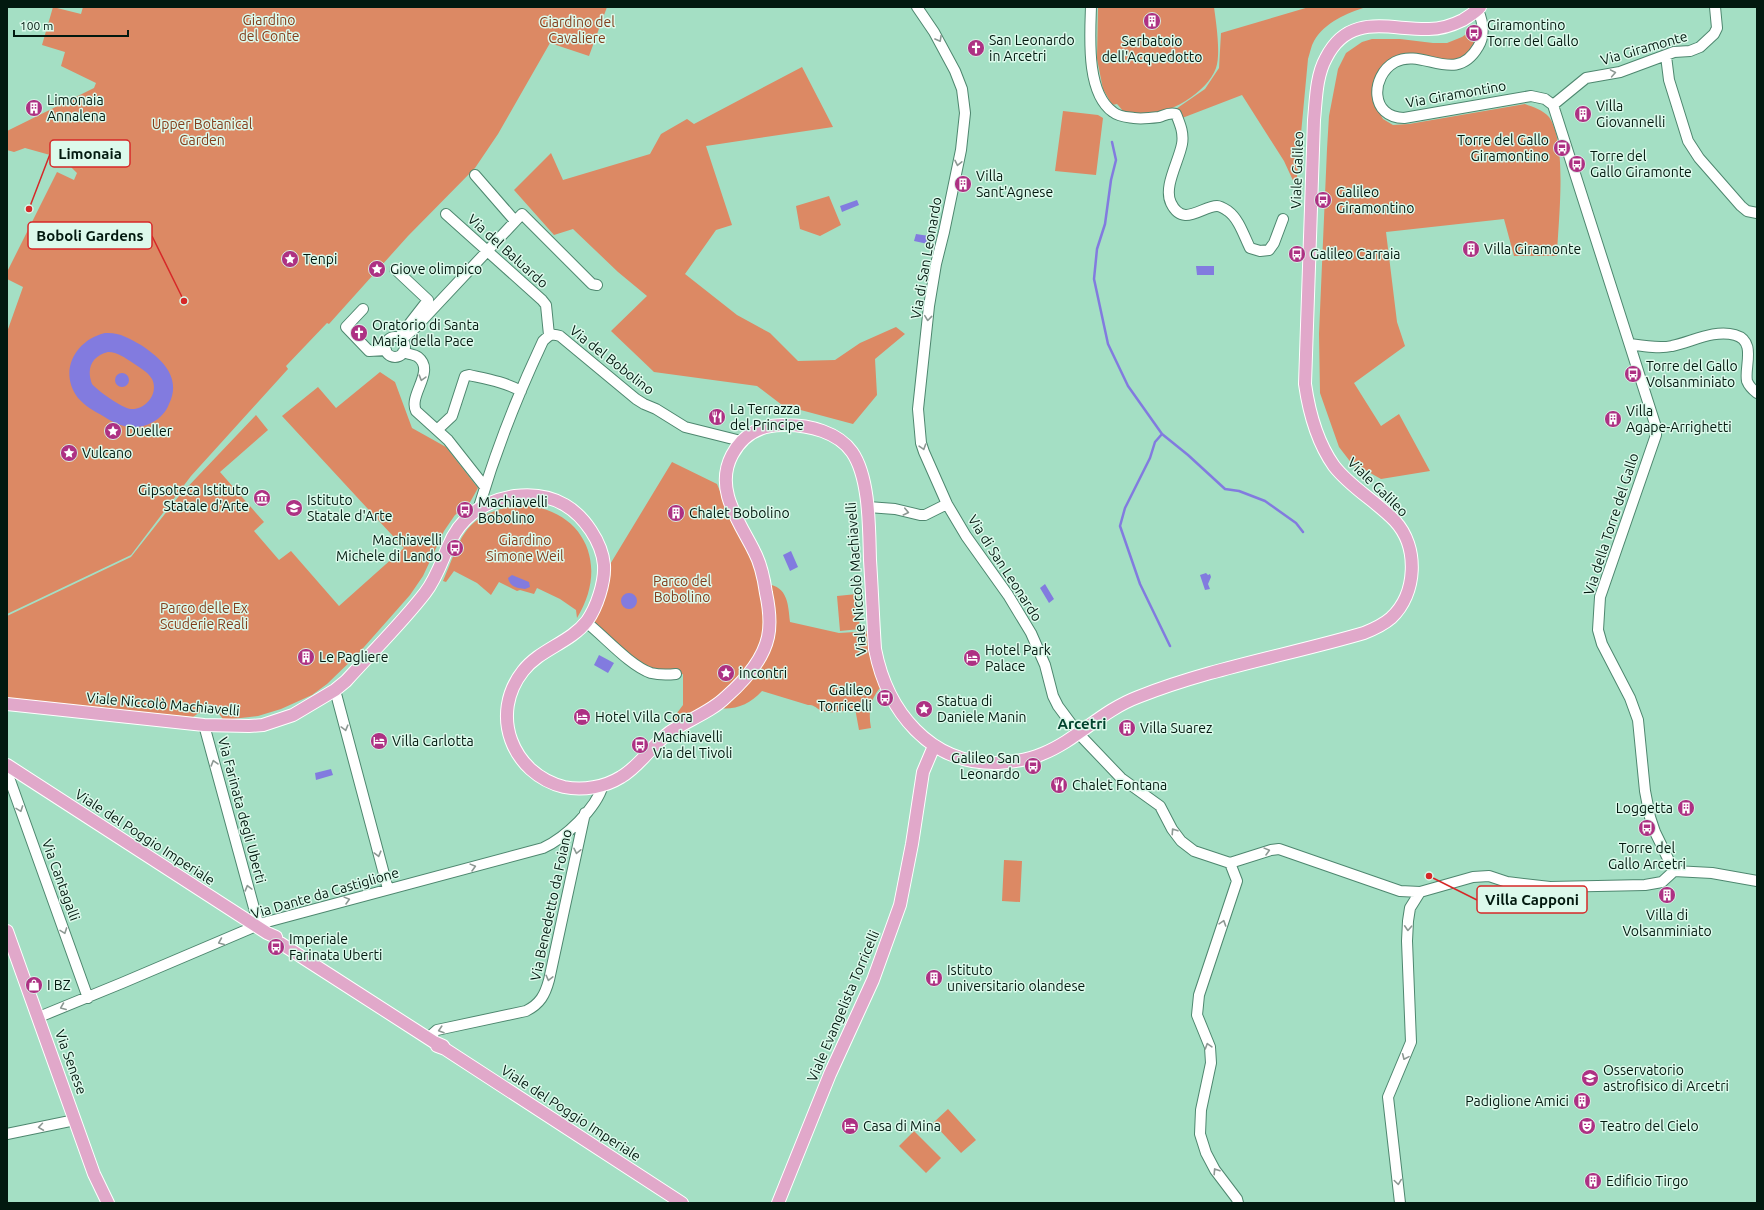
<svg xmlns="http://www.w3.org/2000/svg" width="1764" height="1210" font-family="Ubuntu,sans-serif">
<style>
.green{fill:#dc8964}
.water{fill:#827bdf;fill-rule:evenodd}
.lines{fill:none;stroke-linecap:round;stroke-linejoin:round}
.stream{stroke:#827bdf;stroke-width:2.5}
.minor-casing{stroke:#4e876f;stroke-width:12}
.major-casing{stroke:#fff;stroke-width:14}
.minor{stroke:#fff;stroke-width:10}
.major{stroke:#e1a8ca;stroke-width:12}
.oneway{stroke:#8d9893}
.labels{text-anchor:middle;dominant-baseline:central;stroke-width:3;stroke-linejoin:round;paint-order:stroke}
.park-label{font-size:14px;fill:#823d1b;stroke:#dcf9eb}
.poi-label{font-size:14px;fill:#02190f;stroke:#dcf9eb;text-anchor:start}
.street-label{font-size:14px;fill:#02190f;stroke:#dcf9eb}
.neighbourhood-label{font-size:15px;font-weight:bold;fill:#00422d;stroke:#dcf9eb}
.leader{fill:none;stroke:#d62828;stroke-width:1.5}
.callout-dot{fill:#d62828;stroke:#dcf9eb;stroke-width:1.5}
.callout{fill:#dcf9eb;stroke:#d62828;stroke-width:1.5}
.callout-label{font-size:15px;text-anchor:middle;font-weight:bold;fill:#02190f}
</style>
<rect width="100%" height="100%" fill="#a4dfc4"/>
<!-- green -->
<path class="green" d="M53,7L81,14L83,7H607L589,56L550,43L498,134L475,168L408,236L329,324L327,323L286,366L288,369L191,476L131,555L7,614V332L23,287L7,279V272L57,172L74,180L77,173L71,167L68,160L25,148L14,152L7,150V131L94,88L96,83L61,66L65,52L42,45Z
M1098,7H1214C1216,22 1221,54 1216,68C1206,96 1156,123 1127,114C1124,113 1120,107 1117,104L1112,105L1103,89L1097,59Z
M1309,7H1366C1347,13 1325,22 1314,41C1311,46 1310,53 1308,59L1296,187L1284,161L1242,95L1177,120L1173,111L1205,89L1219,68L1221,33Z
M1472,30L1477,34V41L1465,55L1450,62L1397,57L1373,92L1374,103L1383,119L1393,125L1409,124L1525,104C1533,107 1543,110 1549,117C1568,144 1558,223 1557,256H1514L1504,219L1386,232L1397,322L1405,346L1354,383L1381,426L1399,414L1430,471L1381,479L1365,470L1359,473L1339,447L1320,393L1319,334L1327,149L1329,116L1338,69L1346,53L1362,42L1372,39H1400L1433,43H1447L1462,37Z
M802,67L833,127L706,146L732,225L716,230L685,274L737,315L770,333L798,361L835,360L860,343L896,327L905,334L875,359L877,395L853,424L782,405L757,386L654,372L611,331L647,296L618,272L573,229L554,235L514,190L551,153L563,180L650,154L661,134L687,119L694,124Z
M1063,111L1098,115L1103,118L1096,175L1055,171Z
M829,196L841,225L820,236L800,229L796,206Z
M380,372L395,382L412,428L446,447L478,488L469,504L455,515L444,531L423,576L410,595L357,655L327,684L312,695L281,709L258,716L223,720C216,705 204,709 193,717L7,699V616L131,557L179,496L256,415L268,430L220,472L264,522L254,531L279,560L291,551L339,606L404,548L282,416L318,387L336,408Z
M672,462L717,484L727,508L756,565L761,583L766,635L748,668L723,696L674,725V717L683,705V674L675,677L651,675L587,626L609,566Z
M516,505C582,505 611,563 577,618L576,610L560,599L537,588L534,594L520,590L517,591L499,582L491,595L477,583L454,571L446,582L443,581C463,535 462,517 516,505Z
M767,584C788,587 788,604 790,622L839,633L871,631L882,686C870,698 868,712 871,728L859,730L855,708C844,711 831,715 820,710C815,707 814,705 808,705L762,691C749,705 736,710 717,708L761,661Z
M857,594L860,629L840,631L837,596Z
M1004,860L1022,861L1020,902L1002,901Z
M948,1109L976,1140L961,1153L933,1123Z
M914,1131L941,1158L926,1173L899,1146Z"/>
<!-- water -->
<path class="water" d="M857,200L859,205L842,212L840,206Z
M916,234L929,236L928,244L914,241Z
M1196,266H1214V275H1197Z
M105,333C119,332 129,338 141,345C162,359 182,377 169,404C166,412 160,418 153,422C135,432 120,427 103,416C94,411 85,406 78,398C58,372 75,340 105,333ZM108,352C118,352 125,358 133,363C140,368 147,371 152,379C159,393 146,410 131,409C122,408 98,391 92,384C86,368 92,356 108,352Z
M115 380a7 7 0 1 1 14 0a7 7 0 1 1-14 0Z
M791,551L798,567L790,571L783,555Z
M1206,573L1208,575L1210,574L1211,577L1208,584L1210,589L1205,590L1200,575Z
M512,575L529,582L530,587L525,589C517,588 510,587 508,578Z
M1045,584L1054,599L1049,603L1040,588Z
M621 601a8 8 0 1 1 16 0a8 8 0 1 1-16 0Z
M599,655L614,663L608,673L594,665Z
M331,769L333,775L316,780L315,773Z"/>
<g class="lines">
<!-- stream -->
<path class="stream" d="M1112,142L1116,160L1111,180L1105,224L1097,249L1094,279L1108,344L1128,386L1162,434L1188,455L1225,489L1239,491L1265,501L1296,523L1303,532
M1162,434L1155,442L1150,458L1125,508L1120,526L1140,584L1170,646"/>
<!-- minor casing -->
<g class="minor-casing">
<path id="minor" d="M917,7L934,32L955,71L962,89L965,113L961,150L944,232L936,264L929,306L918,409L921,443L924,452L947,504L966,536L1008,595L1031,633L1045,665L1053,696L1058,706L1078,733L1121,778L1160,806L1172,829L1181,841L1194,851L1230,863L1237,881L1199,995L1197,1015L1210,1047L1211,1063L1201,1110L1200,1134L1206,1153L1215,1170L1237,1199L1238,1203
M1091,7C1090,37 1086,93 1113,112C1119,117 1127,117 1134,118C1141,119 1151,118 1159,117C1165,115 1169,112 1176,114C1180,124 1184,133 1182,144C1179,161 1163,187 1171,203C1183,228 1202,206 1217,206C1220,206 1225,209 1228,211C1239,219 1244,236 1250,248L1260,251L1269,250L1274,243L1283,219
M1478,10C1483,22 1485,36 1478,47C1455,86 1423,47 1395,62C1370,76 1370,118 1404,118L1531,96L1545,99L1553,105
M1666,56L1669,80L1688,141L1699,158L1741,206L1747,211L1757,213
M1553,105L1656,427V435L1600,597L1598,630L1602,644L1630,698L1638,720L1645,791L1650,817L1655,832L1674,871
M1553,105L1586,78L1620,72L1674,52L1690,51L1700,47L1714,34L1717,28L1715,7
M475,175L515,221
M446,214L542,300L546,305L549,335
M395,269L428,300L400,336
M363,309L346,327L369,351L386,350
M385 347a10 10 0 1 1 20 0a10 10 0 1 1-20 0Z
M401,340L415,328L522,214L592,284L597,285
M1630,344C1643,346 1659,349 1672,346C1692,342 1714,329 1735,335C1757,341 1744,367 1747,381C1749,386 1753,390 1757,393
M403,352C407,354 414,354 418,357C436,371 408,395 416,411L448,440L485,487
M437,430L452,416L465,376L469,375C487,379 505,382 521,391
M479,507C496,450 518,394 543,341C549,335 552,333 560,336L636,399L644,404L656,409L685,427L741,441
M868,507L895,509L920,515H925L947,504
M586,622C604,636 630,666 651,673C659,675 667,675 676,674
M335,690L388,889
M204,725L257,919L256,926
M7,772L88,998
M1230,863L1271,850L1279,849L1400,891L1420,892L1473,877L1489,876L1507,882L1550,887L1645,885L1662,882L1674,871
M1674,871L1712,873L1757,881
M39,1017L122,983L263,923L543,848C565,838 596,809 603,785
M428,1038L437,1030L526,1011C540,1004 545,995 549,980L585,813
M7,1134L75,1120
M1400,1203L1388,1097L1411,1042L1407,941L1408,921L1410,908L1420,892"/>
</g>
<!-- major casing -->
<g class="major-casing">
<path id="major" d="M7,704L204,725L249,726L263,725L293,715L335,690L346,681C372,652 401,624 425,593C436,579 441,563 448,547C460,517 483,501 515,496C532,494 550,496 565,505C584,516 602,542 604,565C605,582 597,607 587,621C570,643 540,649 523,671C489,714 512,774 564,787C583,791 605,787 621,777C640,766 652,745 670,732C688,720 711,712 726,697C743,682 763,660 768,637C771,623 769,607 766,593C764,579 761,564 754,551C739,521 714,489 732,455C743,434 762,424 786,425C809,425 838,432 852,452C870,478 869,529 870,560C872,590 873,619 875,649C887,711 930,765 998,763C1013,762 1028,760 1042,754C1077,740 1101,711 1138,697C1211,668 1289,655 1364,633C1374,629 1383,625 1391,618C1417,594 1419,547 1395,521C1376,501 1351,488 1334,466C1317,442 1309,412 1305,384L1314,120C1316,100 1316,76 1326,58C1349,12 1389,30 1429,29C1441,29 1453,25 1463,20C1469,16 1476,12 1480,7
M7,765L267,933L276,937L277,941L434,1042L443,1046L445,1049
M7,931L94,1174L108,1203
M437,1046L445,1049L682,1203
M778,1203L830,1074L873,980L900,905L912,844L923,772L934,746"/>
</g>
<!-- minor -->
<use href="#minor" class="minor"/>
<!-- major -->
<use href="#major" class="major"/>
</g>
<!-- one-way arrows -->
<defs><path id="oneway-chevron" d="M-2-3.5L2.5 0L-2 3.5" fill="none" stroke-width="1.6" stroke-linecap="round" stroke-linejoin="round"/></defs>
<g class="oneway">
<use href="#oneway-chevron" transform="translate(939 39) rotate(61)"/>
<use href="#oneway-chevron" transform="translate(1613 73) rotate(-10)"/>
<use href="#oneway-chevron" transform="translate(958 163) rotate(102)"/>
<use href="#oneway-chevron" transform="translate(928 318) rotate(96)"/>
<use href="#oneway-chevron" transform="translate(422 378) rotate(106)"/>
<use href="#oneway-chevron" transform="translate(923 447) rotate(73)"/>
<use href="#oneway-chevron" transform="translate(906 512) rotate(13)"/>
<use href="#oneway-chevron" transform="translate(345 728) rotate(75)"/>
<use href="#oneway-chevron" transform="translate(214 763) rotate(-106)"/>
<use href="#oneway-chevron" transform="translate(20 809) rotate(70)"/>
<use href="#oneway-chevron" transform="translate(1174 831) rotate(-124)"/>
<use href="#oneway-chevron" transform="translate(577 851) rotate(102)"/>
<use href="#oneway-chevron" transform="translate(1267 851) rotate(-15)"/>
<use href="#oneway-chevron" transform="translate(378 854) rotate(75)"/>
<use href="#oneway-chevron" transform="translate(473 867) rotate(-15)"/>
<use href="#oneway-chevron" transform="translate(248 888) rotate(-105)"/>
<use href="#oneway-chevron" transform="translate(347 900) rotate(-15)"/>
<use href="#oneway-chevron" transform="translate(1223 923) rotate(-72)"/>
<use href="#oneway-chevron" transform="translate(1408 928) rotate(93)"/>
<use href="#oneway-chevron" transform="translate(64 931) rotate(70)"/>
<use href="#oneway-chevron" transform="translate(221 942) rotate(157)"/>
<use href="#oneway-chevron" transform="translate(549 978) rotate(104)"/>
<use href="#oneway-chevron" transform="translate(63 1007) rotate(158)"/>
<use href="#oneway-chevron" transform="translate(441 1030) rotate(162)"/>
<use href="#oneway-chevron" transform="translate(1208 1046) rotate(-107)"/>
<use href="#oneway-chevron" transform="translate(1405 1057) rotate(114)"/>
<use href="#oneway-chevron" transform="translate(41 1127) rotate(172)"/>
<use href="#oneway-chevron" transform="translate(1216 1171) rotate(-123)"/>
<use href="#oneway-chevron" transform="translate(1398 1182) rotate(82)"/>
</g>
<!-- icons -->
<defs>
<g id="building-disc" transform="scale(0.9)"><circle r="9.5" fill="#ad3183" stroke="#dcf9eb"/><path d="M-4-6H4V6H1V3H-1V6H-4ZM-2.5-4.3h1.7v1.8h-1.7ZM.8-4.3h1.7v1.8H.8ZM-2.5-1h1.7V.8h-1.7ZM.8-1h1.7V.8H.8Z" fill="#fff"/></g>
<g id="bus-disc" transform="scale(0.9)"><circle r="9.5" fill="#ad3183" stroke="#dcf9eb"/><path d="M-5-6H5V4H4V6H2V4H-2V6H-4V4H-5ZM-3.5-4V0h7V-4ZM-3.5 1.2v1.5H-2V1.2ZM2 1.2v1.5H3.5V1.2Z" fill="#fff"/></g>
<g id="church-disc" transform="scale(0.9)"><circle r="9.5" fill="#ad3183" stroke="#dcf9eb"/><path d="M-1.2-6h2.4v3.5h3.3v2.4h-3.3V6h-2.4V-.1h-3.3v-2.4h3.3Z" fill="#fff"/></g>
<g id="sight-disc" transform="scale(0.9)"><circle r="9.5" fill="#ad3183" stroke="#dcf9eb"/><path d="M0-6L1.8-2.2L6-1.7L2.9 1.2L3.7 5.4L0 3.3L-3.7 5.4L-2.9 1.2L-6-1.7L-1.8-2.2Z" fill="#fff"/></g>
<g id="restaurant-disc" transform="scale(0.9)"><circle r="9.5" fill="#ad3183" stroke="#dcf9eb"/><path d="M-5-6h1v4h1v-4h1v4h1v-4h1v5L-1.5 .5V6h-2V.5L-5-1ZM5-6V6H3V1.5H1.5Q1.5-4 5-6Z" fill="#fff"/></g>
<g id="museum-disc" transform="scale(0.9)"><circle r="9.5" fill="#ad3183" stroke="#dcf9eb"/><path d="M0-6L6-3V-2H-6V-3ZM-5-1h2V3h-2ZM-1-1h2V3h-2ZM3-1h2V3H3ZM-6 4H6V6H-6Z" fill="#fff"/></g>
<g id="school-disc" transform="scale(0.9)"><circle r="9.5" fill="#ad3183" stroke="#dcf9eb"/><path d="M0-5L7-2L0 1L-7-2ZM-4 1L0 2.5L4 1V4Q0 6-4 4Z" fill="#fff"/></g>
<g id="hotel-disc" transform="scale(0.9)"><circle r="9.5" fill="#ad3183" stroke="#dcf9eb"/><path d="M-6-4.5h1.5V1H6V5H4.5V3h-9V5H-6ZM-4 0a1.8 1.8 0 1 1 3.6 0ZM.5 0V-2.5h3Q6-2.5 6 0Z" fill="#fff"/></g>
<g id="shop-disc" transform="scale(0.9)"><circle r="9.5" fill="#ad3183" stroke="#dcf9eb"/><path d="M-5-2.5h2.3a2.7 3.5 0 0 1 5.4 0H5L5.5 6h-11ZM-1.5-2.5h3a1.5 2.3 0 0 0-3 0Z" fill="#fff"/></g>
<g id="university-disc" transform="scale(0.9)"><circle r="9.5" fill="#ad3183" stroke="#dcf9eb"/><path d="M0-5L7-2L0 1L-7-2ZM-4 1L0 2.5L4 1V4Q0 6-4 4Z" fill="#fff"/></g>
<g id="theatre-disc" transform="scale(0.9)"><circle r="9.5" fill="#ad3183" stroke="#dcf9eb"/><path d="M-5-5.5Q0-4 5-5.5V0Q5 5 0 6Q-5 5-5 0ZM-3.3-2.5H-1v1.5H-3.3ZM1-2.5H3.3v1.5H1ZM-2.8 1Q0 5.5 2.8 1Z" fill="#fff"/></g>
</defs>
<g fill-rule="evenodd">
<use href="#building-disc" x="1152" y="21"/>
<use href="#bus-disc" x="1474" y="33"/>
<use href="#church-disc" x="976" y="48"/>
<use href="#building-disc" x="34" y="108"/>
<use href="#building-disc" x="1583" y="114"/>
<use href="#bus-disc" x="1562" y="148"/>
<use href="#bus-disc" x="1577" y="164"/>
<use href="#building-disc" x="963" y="184"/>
<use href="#bus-disc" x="1323" y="200"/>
<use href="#building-disc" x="1471" y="249"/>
<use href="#bus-disc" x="1297" y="254"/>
<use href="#sight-disc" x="290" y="259"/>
<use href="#sight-disc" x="377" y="269"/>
<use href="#church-disc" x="359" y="333"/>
<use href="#bus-disc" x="1633" y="374"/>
<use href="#restaurant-disc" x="717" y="417"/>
<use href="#building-disc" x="1613" y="419"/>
<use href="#sight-disc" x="113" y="431"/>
<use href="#sight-disc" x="69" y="453"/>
<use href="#museum-disc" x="262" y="498"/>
<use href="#school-disc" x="294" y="508"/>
<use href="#bus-disc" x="465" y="510"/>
<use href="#building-disc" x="676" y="513"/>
<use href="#bus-disc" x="455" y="548"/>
<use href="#building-disc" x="306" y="657"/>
<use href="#hotel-disc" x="972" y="658"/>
<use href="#sight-disc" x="726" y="673"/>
<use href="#bus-disc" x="885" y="698"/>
<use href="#sight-disc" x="924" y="709"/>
<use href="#hotel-disc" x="582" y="717"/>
<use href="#building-disc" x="1127" y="728"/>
<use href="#hotel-disc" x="379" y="741"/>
<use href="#bus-disc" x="640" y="745"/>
<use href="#bus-disc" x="1033" y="766"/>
<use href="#restaurant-disc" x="1059" y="785"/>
<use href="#building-disc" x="1686" y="808"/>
<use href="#bus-disc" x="1647" y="828"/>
<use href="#building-disc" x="1667" y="895"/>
<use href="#bus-disc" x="276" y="947"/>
<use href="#building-disc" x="934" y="978"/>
<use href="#shop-disc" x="34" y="985"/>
<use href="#university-disc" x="1590" y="1078"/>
<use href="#building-disc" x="1582" y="1101"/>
<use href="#hotel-disc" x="850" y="1126"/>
<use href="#theatre-disc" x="1587" y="1126"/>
<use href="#building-disc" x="1593" y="1181"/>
</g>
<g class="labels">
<!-- park labels -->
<g class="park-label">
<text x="269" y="20">Giardino<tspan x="269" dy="16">del Conte</tspan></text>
<text x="577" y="22">Giardino del<tspan x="577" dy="16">Cavaliere</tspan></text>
<text x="202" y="124">Upper Botanical<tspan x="202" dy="16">Garden</tspan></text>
<text x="525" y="540">Giardino<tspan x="525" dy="16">Simone Weil</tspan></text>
<text x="682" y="581">Parco del<tspan x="682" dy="16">Bobolino</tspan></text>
<text x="204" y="608">Parco delle Ex<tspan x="204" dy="16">Scuderie Reali</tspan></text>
</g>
<!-- poi labels -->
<g class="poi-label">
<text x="1487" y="25">Giramontino<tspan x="1487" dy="16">Torre del Gallo</tspan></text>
<text x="989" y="40">San Leonardo<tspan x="989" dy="16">in Arcetri</tspan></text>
<text x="1152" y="41" text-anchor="middle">Serbatoio<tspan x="1152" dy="16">dell'Acquedotto</tspan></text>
<text x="47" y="100">Limonaia<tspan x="47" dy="16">Annalena</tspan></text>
<text x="1596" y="106">Villa<tspan x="1596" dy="16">Giovannelli</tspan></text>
<text x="1549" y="140" text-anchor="end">Torre del Gallo<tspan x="1549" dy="16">Giramontino</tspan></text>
<text x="1590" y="156">Torre del<tspan x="1590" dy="16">Gallo Giramonte</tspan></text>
<text x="976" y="176">Villa<tspan x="976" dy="16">Sant'Agnese</tspan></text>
<text x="1336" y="192">Galileo<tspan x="1336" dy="16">Giramontino</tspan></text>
<text x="1484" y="249">Villa Giramonte</text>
<text x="1310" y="254">Galileo Carraia</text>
<text x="303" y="259">Tenpi</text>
<text x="390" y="269">Giove olimpico</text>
<text x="372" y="325">Oratorio di Santa<tspan x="372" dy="16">Maria della Pace</tspan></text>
<text x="1646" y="366">Torre del Gallo<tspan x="1646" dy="16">Volsanminiato</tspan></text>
<text x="730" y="409">La Terrazza<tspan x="730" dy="16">del Principe</tspan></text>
<text x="1626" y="411">Villa<tspan x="1626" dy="16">Agape-Arrighetti</tspan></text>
<text x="126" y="431">Dueller</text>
<text x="82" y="453">Vulcano</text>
<text x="249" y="490" text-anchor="end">Gipsoteca Istituto<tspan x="249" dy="16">Statale d'Arte</tspan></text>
<text x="307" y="500">Istituto<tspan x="307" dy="16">Statale d'Arte</tspan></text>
<text x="478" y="502">Machiavelli<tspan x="478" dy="16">Bobolino</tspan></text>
<text x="689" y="513">Chalet Bobolino</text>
<text x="442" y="540" text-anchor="end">Machiavelli<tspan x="442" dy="16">Michele di Lando</tspan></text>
<text x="985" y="650">Hotel Park<tspan x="985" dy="16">Palace</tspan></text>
<text x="319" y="657">Le Pagliere</text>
<text x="739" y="673">incontri</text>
<text x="872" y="690" text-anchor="end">Galileo<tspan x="872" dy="16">Torricelli</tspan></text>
<text x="937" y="701">Statua di<tspan x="937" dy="16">Daniele Manin</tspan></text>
<text x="595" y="717">Hotel Villa Cora</text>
<text x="1140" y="728">Villa Suarez</text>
<text x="653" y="737">Machiavelli<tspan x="653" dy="16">Via del Tivoli</tspan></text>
<text x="392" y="741">Villa Carlotta</text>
<text x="1020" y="758" text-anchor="end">Galileo San<tspan x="1020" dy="16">Leonardo</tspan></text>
<text x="1072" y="785">Chalet Fontana</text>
<text x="1673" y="808" text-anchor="end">Loggetta</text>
<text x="1647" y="848" text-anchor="middle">Torre del<tspan x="1647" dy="16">Gallo Arcetri</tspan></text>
<text x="1667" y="915" text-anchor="middle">Villa di<tspan x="1667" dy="16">Volsanminiato</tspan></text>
<text x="289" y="939">Imperiale<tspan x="289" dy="16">Farinata Uberti</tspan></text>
<text x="947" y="970">Istituto<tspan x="947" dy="16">universitario olandese</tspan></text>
<text x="47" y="985">I BZ</text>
<text x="1603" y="1070">Osservatorio<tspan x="1603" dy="16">astrofisico di Arcetri</tspan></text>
<text x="1569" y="1101" text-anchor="end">Padiglione Amici</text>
<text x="863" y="1126">Casa di Mina</text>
<text x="1600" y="1126">Teatro del Cielo</text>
<text x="1606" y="1181">Edificio Tirgo</text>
</g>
<!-- street labels -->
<g class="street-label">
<text transform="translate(1644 48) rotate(-16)">Via Giramonte</text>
<text transform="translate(1456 94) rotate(-10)">Via Giramontino</text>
<text transform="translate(1297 170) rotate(-88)">Viale Galileo</text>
<text transform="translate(508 251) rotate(42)">Via del Baluardo</text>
<text transform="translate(926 258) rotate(-80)">Via di San Leonardo</text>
<text transform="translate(612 360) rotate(38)">Via del Bobolino</text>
<text transform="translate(1378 487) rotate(44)">Viale Galileo</text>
<text transform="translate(1611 524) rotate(-72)">Via della Torre del Gallo</text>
<text transform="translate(1005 568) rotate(57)">Via di San Leonardo</text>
<text transform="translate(856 579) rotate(-94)">Viale Niccolò Machiavelli</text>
<text transform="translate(163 704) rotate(5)">Viale Niccolò Machiavelli</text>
<text transform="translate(242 810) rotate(75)">Via Farinata degli Uberti</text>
<text transform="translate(145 837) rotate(33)">Viale del Poggio Imperiale</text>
<text transform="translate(61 880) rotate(70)">Via Cantagalli</text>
<text transform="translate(325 893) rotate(-16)">Via Dante da Castiglione</text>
<text transform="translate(551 905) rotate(-78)">Via Benedetto da Foiano</text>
<text transform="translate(843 1006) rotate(-67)">Viale Evangelista Torricelli</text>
<text transform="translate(71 1062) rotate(70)">Via Senese</text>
<text transform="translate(571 1113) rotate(33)">Viale del Poggio Imperiale</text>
</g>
<!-- neighbourhood labels -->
<g class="neighbourhood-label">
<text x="1082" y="723">Arcetri</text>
</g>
</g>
<!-- callouts -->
<path class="leader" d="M29 209L50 154M184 301L152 236M1429 876L1477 900"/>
<g class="callout-dot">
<circle cx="29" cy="209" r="4"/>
<circle cx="184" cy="301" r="4"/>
<circle cx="1429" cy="876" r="4"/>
</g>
<g class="callout">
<rect x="50" y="140" width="80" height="27" rx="4"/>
<rect x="28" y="222" width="124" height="27" rx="4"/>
<rect x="1477" y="886" width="110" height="27" rx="4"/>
</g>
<g class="callout-label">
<text x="90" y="159">Limonaia</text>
<text x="90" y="241">Boboli Gardens</text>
<text x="1532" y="905">Villa Capponi</text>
</g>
<!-- border -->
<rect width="1764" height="1210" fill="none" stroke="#02190f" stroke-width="16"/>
<!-- scale -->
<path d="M14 30v6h114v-6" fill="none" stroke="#02190f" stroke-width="2"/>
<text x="20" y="30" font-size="12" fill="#02190f" stroke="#dcf9eb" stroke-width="3" paint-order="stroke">100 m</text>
</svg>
